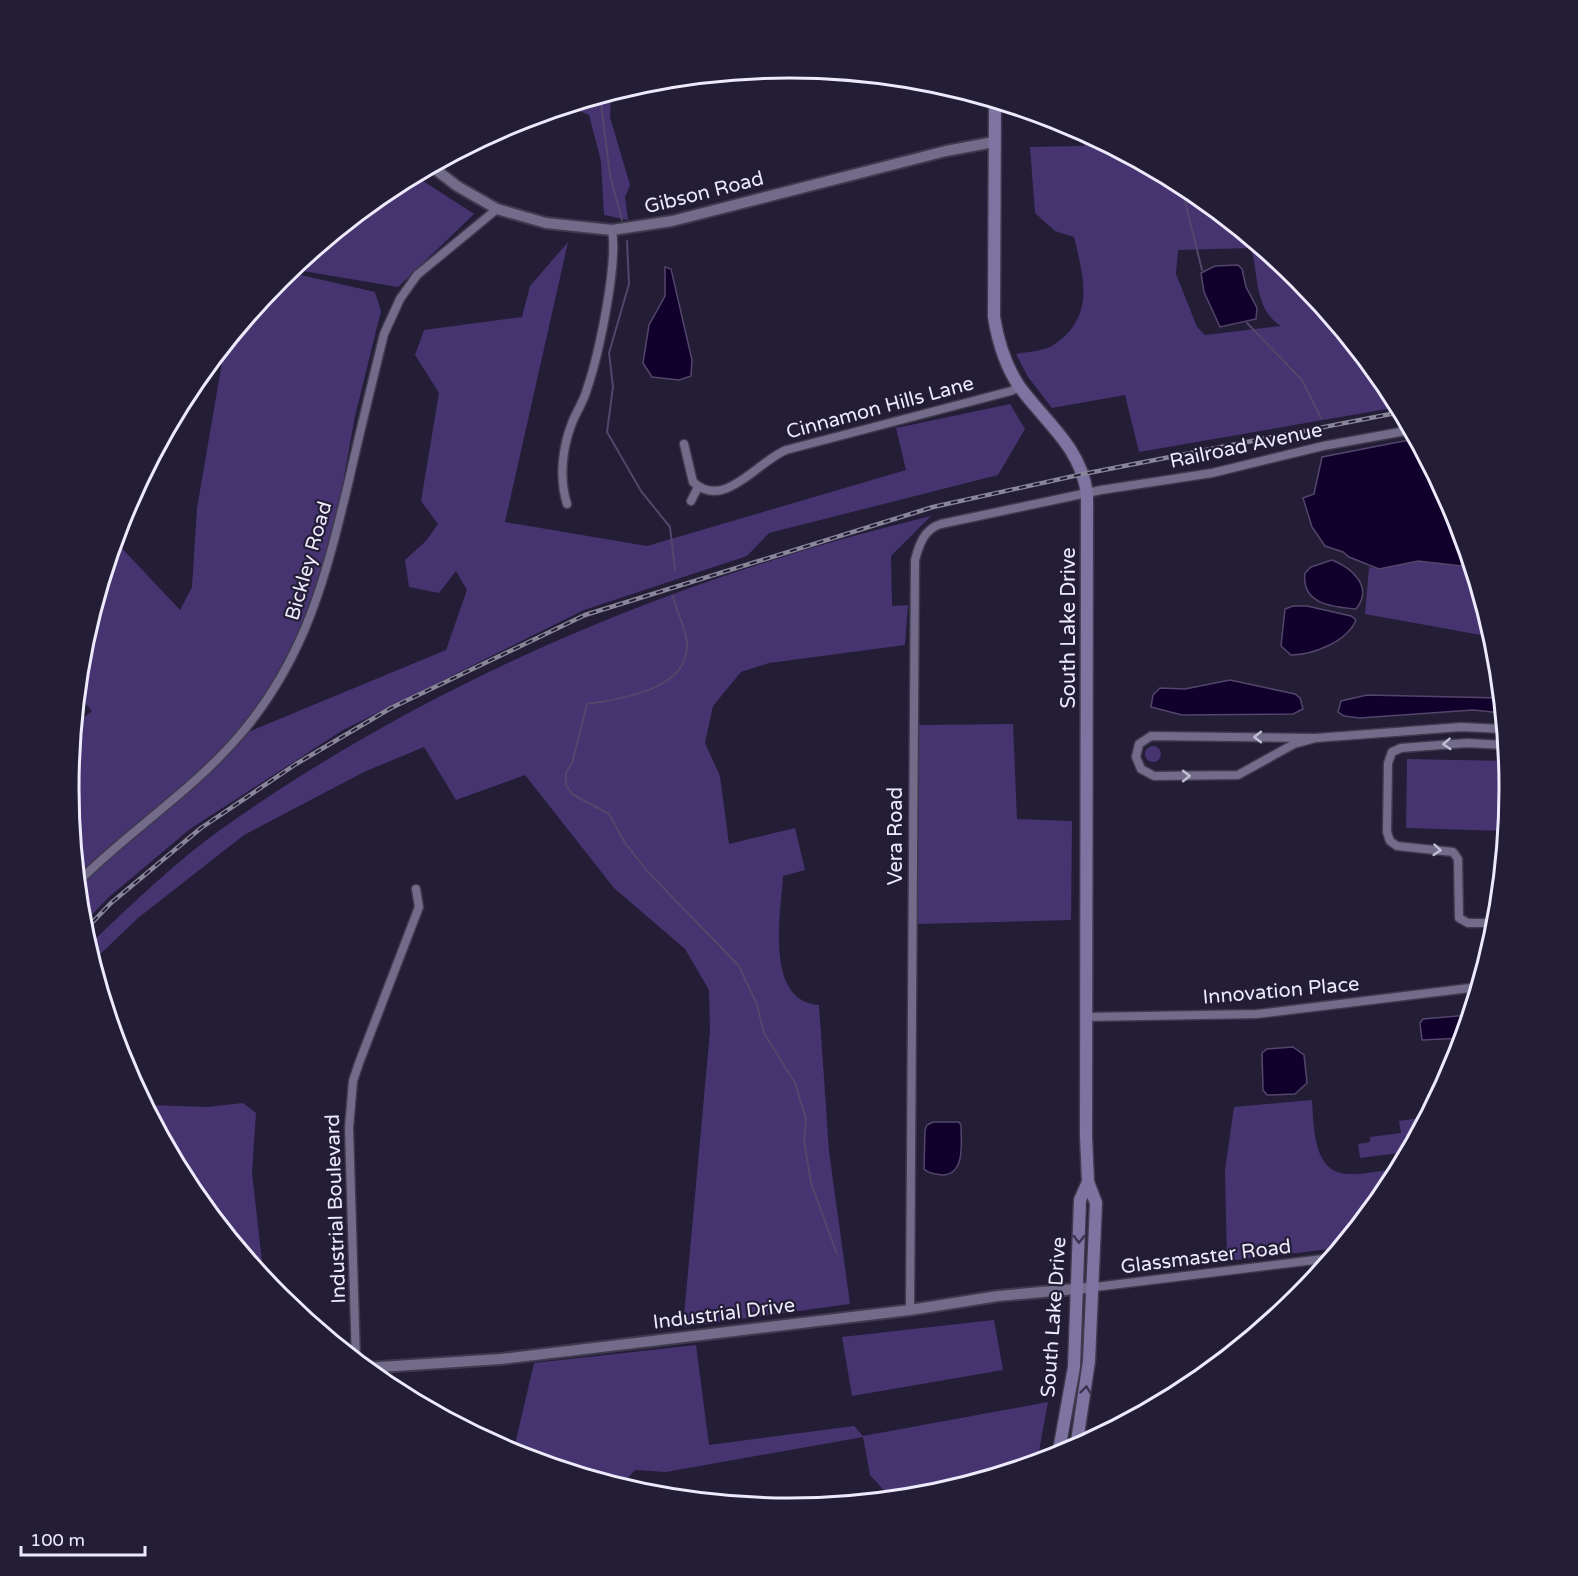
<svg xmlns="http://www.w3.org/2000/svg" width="1578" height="1576" font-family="'Varela Round',sans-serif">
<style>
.green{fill:#463471;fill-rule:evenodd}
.water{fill:#11002c;stroke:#53466a;stroke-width:1.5}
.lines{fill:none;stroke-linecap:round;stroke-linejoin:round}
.stream{stroke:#53466a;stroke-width:2}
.minor-casing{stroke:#3e394d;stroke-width:11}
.tertiary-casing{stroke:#3e394d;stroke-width:14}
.secondary-casing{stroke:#3e394d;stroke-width:15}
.minor{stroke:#726c8a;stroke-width:8}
.tertiary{stroke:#726c8a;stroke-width:10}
.secondary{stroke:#7e74a1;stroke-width:12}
.rail-casing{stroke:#8a869a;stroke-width:4.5}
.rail{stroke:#231d36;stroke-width:2;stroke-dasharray:7;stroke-linecap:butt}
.oneway{stroke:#c2bed3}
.oneway2{stroke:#3a3351}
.labels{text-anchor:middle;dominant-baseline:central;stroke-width:4.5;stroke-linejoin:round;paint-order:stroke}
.street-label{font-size:20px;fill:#edeafb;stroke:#231d36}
.rim{fill:none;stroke:#edeafb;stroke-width:3}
</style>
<rect width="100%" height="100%" fill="#231d36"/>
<!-- green -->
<path class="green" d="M611,93L610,117L630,185L625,197L628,220L604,215L601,161L589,115L568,106Z
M1085,133L1190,189L1299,279L1388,388L1398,407L1139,452L1125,395L1052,408L1028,377L1016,354C1026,352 1043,351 1052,346C1096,318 1084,279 1074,237L1055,231L1035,213L1030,147L1084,146ZM1251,248C1259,276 1254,309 1281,326L1205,335L1197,327L1176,274L1178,250Z
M414,175L474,214L398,287L291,269L389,189Z
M568,242L505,522L647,546L906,470L896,428L1010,404L1025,429L998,475L769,533L747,556L584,610L343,730L190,829L109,897L82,925L78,882L84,875L76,867L69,788L75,725L92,711L78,695L82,647L115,541L180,610L192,587L197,508L225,345L288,272L375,292L381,311L355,416L328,565L310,623L241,735L446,650L467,590L456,571L439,593L409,587L405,560L426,541L438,524L421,501L439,393L415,355L424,330L522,317L530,286Z
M1415,439L1430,467L1419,457L1409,440Z
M931,516L891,556L892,606L908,605L905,645L769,663L741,672L713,706L705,743L720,776L729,844L795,828L805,870L783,876C781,913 764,1002 819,1005L829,1151L850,1304L683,1327L710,1031L709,990L685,949L614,888L525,775L456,800L424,747L364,772L244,835L138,918L92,962L88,946C133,903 178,859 230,823C440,676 682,576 931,516Z
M1418,561L1471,567L1492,637L1365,614L1369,567L1379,569Z
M1013,724L1017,819L1072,821L1071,920L917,924L919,725Z
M1145 754a8 8 0 1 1 16 0a8 8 0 1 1-16 0Z
M1407,759L1507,761L1509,788L1505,831L1406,828Z
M1312,1100C1314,1124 1312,1172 1347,1174C1363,1175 1382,1170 1398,1169L1388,1189L1339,1248L1227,1261L1225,1170L1234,1107Z
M243,1103L256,1113L252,1173L264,1279L190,1188L146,1105L208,1107Z
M1426,1117L1407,1152L1360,1158L1358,1144L1370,1142V1137L1401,1133L1399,1121Z
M994,1320L1003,1370L852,1396L842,1337Z
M696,1345L709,1445L854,1426L863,1436L1048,1402L1037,1462L929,1495L891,1498L870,1475L863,1437L666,1472L635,1470L621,1486L513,1453L534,1363Z"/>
<!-- water -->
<path class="water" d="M1238,265L1242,269L1246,287L1257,308L1256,319L1220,327L1204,292L1201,273L1215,266Z
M665,267L671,269L692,360L691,376L679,380L652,377L643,363L649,325L665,296Z
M1409,440L1419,457L1430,467L1455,513L1457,521L1454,526L1460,530L1471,567L1418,561L1379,569L1349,557L1343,552L1325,546L1312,527L1303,498L1314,494L1322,457Z
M1332,560C1352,568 1374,587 1356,609C1332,607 1301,604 1305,573L1311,567Z
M1293,606H1307L1351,616L1356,620C1347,642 1312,655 1291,655L1281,646L1285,609Z
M1230,680L1295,694L1300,698L1303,709L1293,714L1182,715L1151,707L1153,695L1160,688L1185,689Z
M1367,695L1501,698L1502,713L1473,710L1360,718L1344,716L1338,712L1341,701Z
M1469,1015L1463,1038L1422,1040L1420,1023L1423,1019Z
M1293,1047L1304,1055L1307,1083L1295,1094L1267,1095L1263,1090L1262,1053L1267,1049Z
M933,1122H959L961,1125C961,1141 966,1175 942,1175C935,1174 929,1174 924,1169L925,1130L927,1125Z"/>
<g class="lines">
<!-- stream -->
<path class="stream" d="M600,96L610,175L622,220
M1181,185L1202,270
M627,241L629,284L609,353L613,387L607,432L641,491L670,527L675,570
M1247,323L1302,380L1321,418
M673,596C676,613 687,628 687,645C688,690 620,699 587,704L572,763L566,773V785L572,794L609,814L625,843L648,872L739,966L757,1005L764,1033L795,1083L806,1119L804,1141L811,1183L837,1254"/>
<!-- minor casing -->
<g class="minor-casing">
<path id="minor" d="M684,444L693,482C724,511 758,461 786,450L1011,391L1020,386
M691,501L698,487
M567,504C559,479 562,448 572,423C576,412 584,401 587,389C599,354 618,264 612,230
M1316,738L1294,744L1238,775L1154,776L1141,769L1136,757L1139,744L1151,736L1316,738L1461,727L1504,729
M78,882C129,831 192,791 239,736C306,658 326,576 349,480C360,431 372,383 384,334L400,299L417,275L497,209
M1496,923H1468L1459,918L1458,859L1453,852L1397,846L1390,841L1387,832L1388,763L1392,752L1401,748L1467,743L1505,745
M1086,1017L1257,1014L1478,987
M1087,1288L1331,1258
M910,1310L915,560C919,545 924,529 941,524L1101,490L1212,473L1323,446L1411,430
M356,1360L349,1128L353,1081L359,1063L419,907L416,889"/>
</g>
<!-- tertiary casing -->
<g class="tertiary-casing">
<path id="tertiary" d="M431,166L457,186L497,209L546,223L612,230L672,221L946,151L994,142
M365,1368L501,1359L910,1310L998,1296L1086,1288"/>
</g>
<!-- secondary casing -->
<g class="secondary-casing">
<path id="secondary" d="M995,101L994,317C998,342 1005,365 1019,386C1045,422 1080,446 1087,493L1086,1136L1088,1182L1096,1203L1089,1361L1076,1448
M1058,1456L1074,1367L1080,1200L1088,1182"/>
</g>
<!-- minor -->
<use href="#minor" class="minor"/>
<!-- tertiary -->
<use href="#tertiary" class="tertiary"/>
<!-- secondary -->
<use href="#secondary" class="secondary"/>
<!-- rail casing -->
<g class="rail-casing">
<path id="rail" d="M83,932L111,903L201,828L296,764L391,708L585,615L933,507L1083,474L1401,412"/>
</g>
<!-- rail -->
<use href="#rail" class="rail"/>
</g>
<!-- one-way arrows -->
<defs><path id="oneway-chevron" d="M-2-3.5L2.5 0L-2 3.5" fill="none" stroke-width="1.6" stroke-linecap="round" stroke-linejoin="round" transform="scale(1.5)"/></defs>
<g class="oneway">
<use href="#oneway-chevron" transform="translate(1258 737) rotate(180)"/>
<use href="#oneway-chevron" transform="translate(1447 744) rotate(176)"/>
<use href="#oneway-chevron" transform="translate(1186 776)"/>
<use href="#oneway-chevron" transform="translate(1437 850) rotate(5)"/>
</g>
<g class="oneway2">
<use href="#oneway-chevron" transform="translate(1079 1239) rotate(91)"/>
<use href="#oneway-chevron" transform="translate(1086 1390) rotate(-83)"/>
</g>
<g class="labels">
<!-- street labels -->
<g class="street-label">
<text transform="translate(704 193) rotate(-14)">Gibson Road</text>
<text transform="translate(880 408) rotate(-15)">Cinnamon Hills Lane</text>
<text transform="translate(1246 446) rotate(-12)">Railroad Avenue</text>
<text transform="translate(309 561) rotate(-74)">Bickley Road</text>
<text transform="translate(1069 628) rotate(-90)">South Lake Drive</text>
<text transform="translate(896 836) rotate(-90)">Vera Road</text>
<text transform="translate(1281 991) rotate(-5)">Innovation Place</text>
<text transform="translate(336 1209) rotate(-92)">Industrial Boulevard</text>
<text transform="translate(1206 1257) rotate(-7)">Glassmaster Road</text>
<text transform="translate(724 1314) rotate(-7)">Industrial Drive</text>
<text transform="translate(1054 1317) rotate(-86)">South Lake Drive</text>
</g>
</g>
<!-- crop -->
<path d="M0 0H1578V1576H0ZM79 788a710 710 0 1 1 1420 0a710 710 0 1 1-1420 0Z" fill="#231d36" fill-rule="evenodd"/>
<path class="rim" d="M79 788a710 710 0 1 1 1420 0a710 710 0 1 1-1420 0Z"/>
<!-- scale -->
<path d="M21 1546v9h124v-9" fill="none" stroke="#edeafb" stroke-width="3"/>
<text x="30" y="1546" font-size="18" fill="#edeafb" stroke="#231d36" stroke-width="4.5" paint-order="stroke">100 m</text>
</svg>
